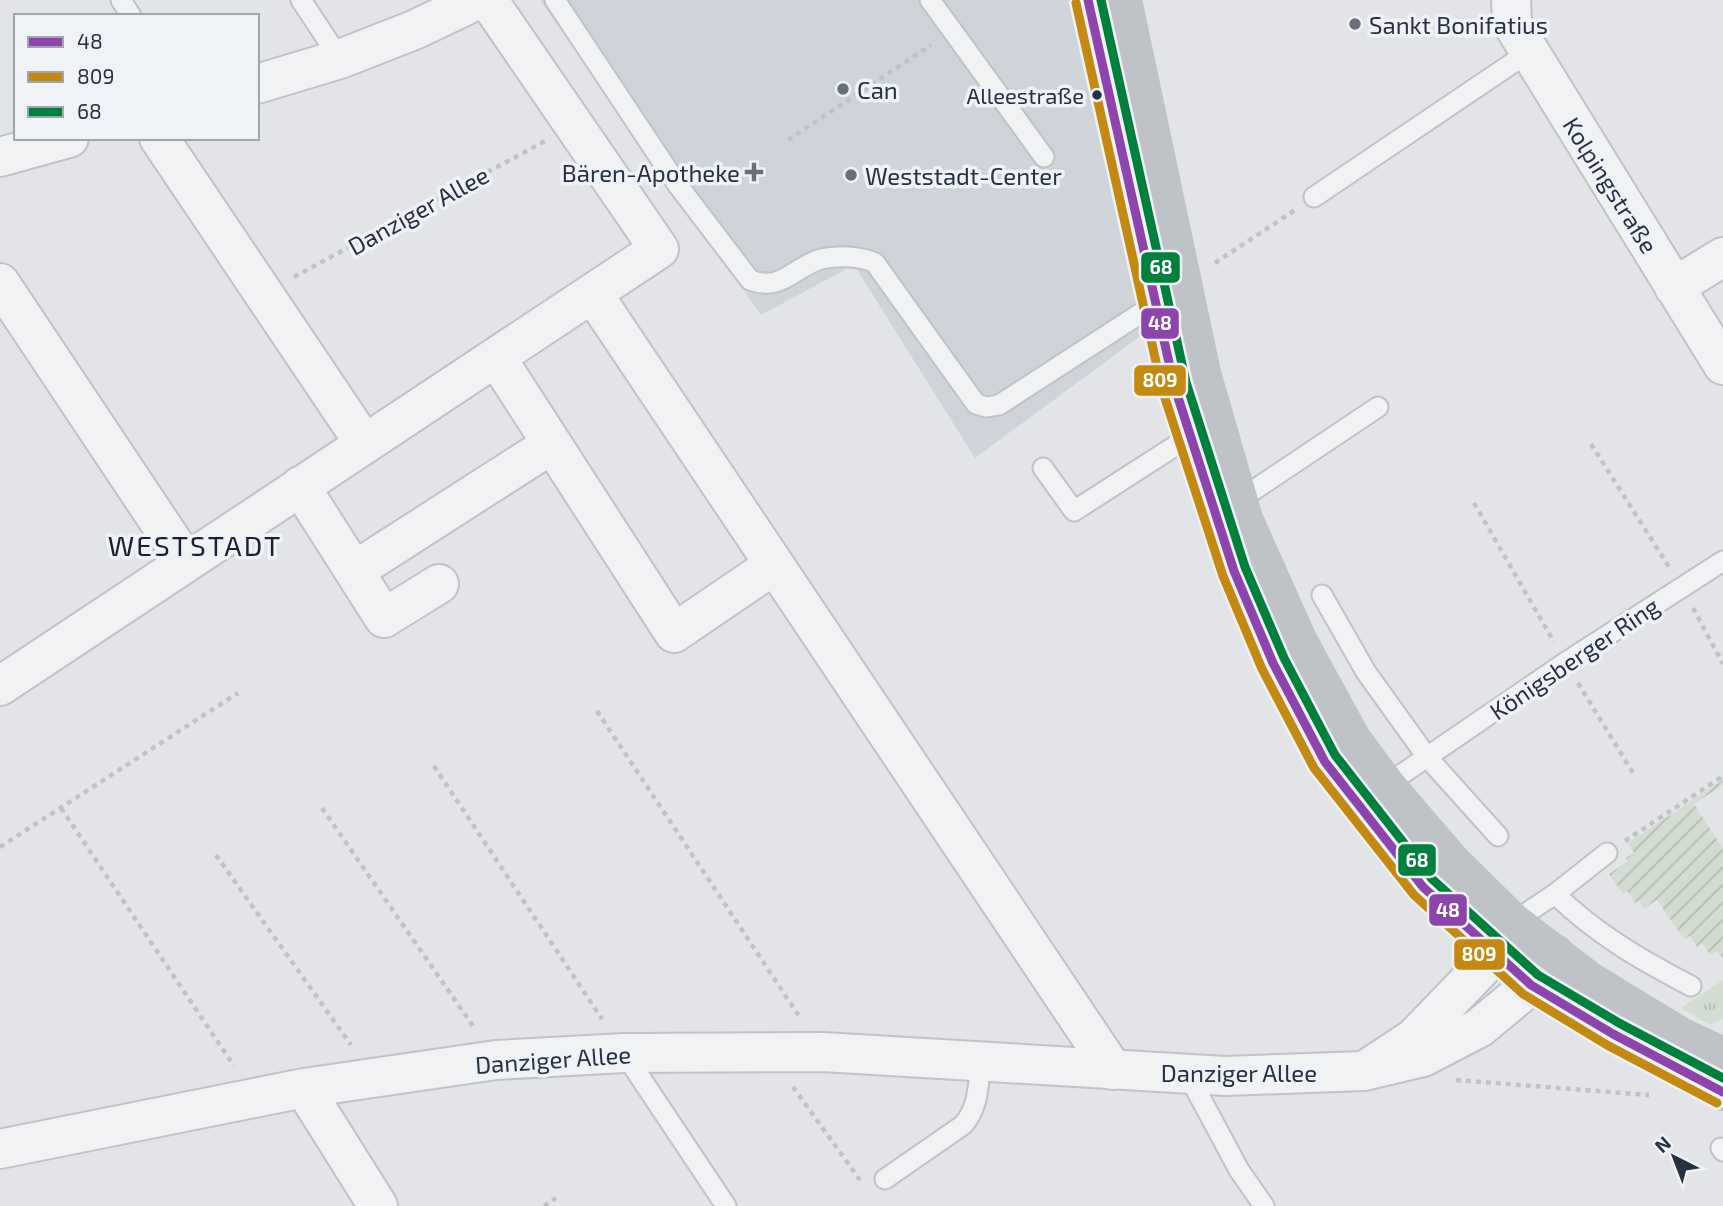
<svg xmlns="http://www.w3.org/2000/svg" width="1723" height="1206" font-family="'Exo 2',sans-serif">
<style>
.built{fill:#cfd4db}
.grass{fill:url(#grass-tufts)}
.garden{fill:url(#garden-furrows)}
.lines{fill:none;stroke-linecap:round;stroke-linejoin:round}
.lane-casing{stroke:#c0c2c5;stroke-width:23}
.street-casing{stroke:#c0c2c5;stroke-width:42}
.path{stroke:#c0c2c7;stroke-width:4.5;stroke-dasharray:5 5;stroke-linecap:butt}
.lane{stroke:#f1f2f4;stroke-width:19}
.street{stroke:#f1f2f4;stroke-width:38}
.secondary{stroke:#bfc2c7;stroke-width:38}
.bus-1-casing{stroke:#eff2f7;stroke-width:14}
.bus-2-casing{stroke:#eff2f7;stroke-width:14}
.bus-3-casing{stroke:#eff2f7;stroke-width:14}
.bus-1{stroke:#8e44ad;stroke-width:9}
.bus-2{stroke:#c38911;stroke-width:9}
.bus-3{stroke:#00803d;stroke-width:9}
.poi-dot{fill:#68707c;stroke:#eff2f7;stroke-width:2.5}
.bus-dot{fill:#263143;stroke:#eff2f7;stroke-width:2.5}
.labels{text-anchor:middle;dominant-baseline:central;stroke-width:7;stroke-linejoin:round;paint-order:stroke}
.bus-label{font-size:22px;fill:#263143;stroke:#eff2f7;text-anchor:end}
.poi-label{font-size:24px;fill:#263143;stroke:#eff2f7;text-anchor:start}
.street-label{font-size:24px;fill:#263143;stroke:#eff2f7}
.quarter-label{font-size:28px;letter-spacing:2px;fill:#182234;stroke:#eff2f7}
.line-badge{stroke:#eff2f7;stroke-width:2.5}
.badge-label{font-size:19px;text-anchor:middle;font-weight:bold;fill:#fff}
</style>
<defs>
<pattern id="grass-tufts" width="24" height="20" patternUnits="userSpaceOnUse" patternTransform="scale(1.75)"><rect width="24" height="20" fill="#d2dcd1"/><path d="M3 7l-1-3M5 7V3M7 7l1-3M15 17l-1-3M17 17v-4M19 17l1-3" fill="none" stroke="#b4bdb5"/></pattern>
<pattern id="garden-furrows" width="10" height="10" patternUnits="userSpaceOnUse" patternTransform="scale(1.75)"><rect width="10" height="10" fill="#d2dcd1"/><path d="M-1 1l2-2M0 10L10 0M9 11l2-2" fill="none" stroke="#b4bdb5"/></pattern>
</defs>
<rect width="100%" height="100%" fill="#e2e4e7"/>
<!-- built -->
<path class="built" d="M540,0H1073L1149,330L975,458L854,265L761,315Z"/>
<!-- grass -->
<path class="grass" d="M1723,980V1019L1710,1025L1681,1008Z"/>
<!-- garden -->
<path class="garden" d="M1723,780V785L1694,804L1723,849V959L1717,951L1710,955L1702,943L1697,947L1690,936L1684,939L1657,900L1643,909L1639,901L1635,903L1627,891L1623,894L1609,874L1628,861L1626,858L1634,853L1628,843Z"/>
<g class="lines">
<!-- lane casing -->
<g class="lane-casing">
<path id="lane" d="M121,0L131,16
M301,0L340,59
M555,0L677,184L750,280C783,292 793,267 821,259C837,255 861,256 875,263L976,404L987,407L999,405L1155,304
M930,0L1044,157
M1314,197L1529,52
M1043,468L1074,511L1189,437
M1239,500L1378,407
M1322,595L1366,672L1427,757L1498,836
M1386,785L1566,662L1723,561
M1555,894C1596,934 1641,960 1691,986
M1513,922L1555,894L1607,853
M624,1053L726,1206
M1187,1073L1239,1170L1264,1206
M1721,1148L1723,1151
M885,1179L963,1125C979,1107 978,1085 981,1062"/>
</g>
<!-- street casing -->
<g class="street-casing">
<path id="street" d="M1511,0L1512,23L1723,365
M257,84L340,59L414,30L477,0
M159,138L364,443
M0,157L69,138
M0,283L186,562
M1674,287L1723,257
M593,294L1113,1070
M496,357L674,633L774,565
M300,486L384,618L439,584
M354,571L552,444
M0,686L659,249L488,0
M304,1088L378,1206
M0,1149L304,1088L496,1060L624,1053L823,1052L1225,1076L1364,1071L1423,1057L1479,1028L1531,985L1554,955C1533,949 1515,941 1496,953L1414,1038L1364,1071"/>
</g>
<!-- path -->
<path class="path" d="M788,140L931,45
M1215,263L1295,210
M294,277L545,141
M1591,444L1669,567
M1474,503L1554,642
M1693,608L1723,664
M1578,683L1633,773
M597,711L799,1016
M434,766L602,1019
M61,808L234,1066
M322,808L475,1029
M1625,841L1723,776
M0,847L238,693
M216,855L351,1045
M1456,1080L1649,1095
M793,1087L860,1180
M544,1206L556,1198"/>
<!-- lane -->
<use href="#lane" class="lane"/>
<!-- street -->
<use href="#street" class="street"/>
<!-- secondary -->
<path class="secondary" d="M1088,0L1174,385L1234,571L1273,663L1325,762L1423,887L1531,985L1613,1034L1723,1092
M1123,0L1202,373L1244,519L1298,640L1352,739L1386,785L1452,862L1513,922L1590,981L1682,1037L1723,1056"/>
<!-- bus-1 casing -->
<g class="bus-1-casing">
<path id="bus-1" d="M1088,0L1174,385L1234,571L1273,663L1325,762L1423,887L1531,985L1613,1034L1723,1092"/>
</g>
<!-- bus-2 casing -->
<g class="bus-2-casing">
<path id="bus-2" d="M1076,3L1162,389L1223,576L1262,669L1314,768L1414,895L1523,994L1607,1045L1717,1103"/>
</g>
<!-- bus-3 casing -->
<g class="bus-3-casing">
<path id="bus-3" d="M1101,0L1186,382L1245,567L1284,658L1335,755L1432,879L1538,975L1619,1023L1723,1078"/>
</g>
<!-- bus-1 -->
<use href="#bus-1" class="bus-1"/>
<!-- bus-2 -->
<use href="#bus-2" class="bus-2"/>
<!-- bus-3 -->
<use href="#bus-3" class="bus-3"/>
</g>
<!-- markers -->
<g class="poi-dot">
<circle cx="1355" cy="24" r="7"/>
<circle cx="843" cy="89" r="7"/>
<path d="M750.5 161.5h7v7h7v7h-7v7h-7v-7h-7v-7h7z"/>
<circle cx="851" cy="175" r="7"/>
</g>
<circle class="bus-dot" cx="1097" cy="95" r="6"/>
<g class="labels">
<!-- bus labels -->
<g class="bus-label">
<text x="1084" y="95">Alleestraße</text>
</g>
<!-- poi labels -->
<g class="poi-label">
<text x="1369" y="24">Sankt Bonifatius</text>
<text x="857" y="89">Can</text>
<text x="740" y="172" text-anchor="end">Bären-Apotheke</text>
<text x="865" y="175">Weststadt-Center</text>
</g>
<!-- street labels -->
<g class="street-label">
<text transform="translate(1611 185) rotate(58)">Kolpingstraße</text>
<text transform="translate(418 210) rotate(-29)">Danziger Allee</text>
<text transform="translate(1574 658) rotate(-34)">Königsberger Ring</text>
<text transform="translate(553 1059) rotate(-4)">Danziger Allee</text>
<text x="1239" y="1072">Danziger Allee</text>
</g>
<!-- quarter labels -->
<g class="quarter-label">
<text x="195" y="545">WESTSTADT</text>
</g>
</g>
<g class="line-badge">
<rect x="1140" y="251" width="41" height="33" rx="7" fill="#00803d"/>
<rect x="1140" y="307" width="40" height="33" rx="7" fill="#8e44ad"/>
<rect x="1133" y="364" width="54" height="33" rx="7" fill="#c38911"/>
<rect x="1397" y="843" width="40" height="34" rx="7" fill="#00803d"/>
<rect x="1428" y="893" width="40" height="34" rx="7" fill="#8e44ad"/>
<rect x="1453" y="938" width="53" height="33" rx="7" fill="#c38911"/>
</g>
<g class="badge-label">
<text x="1161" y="274">68</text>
<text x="1160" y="330">48</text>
<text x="1160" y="387">809</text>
<text x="1417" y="867">68</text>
<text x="1448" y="917">48</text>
<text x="1479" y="961">809</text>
</g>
<!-- legend -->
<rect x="14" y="14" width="245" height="126" fill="#eff2f7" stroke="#9fa5af" stroke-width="2"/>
<rect x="28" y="37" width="35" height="10" fill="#8e44ad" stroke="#9fa5af" stroke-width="2"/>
<text x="77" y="49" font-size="21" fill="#263143">48</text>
<rect x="28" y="72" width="35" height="10" fill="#c38911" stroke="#9fa5af" stroke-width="2"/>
<text x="77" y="84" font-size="21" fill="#263143">809</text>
<rect x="28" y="107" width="35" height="10" fill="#00803d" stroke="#9fa5af" stroke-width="2"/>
<text x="77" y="119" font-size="21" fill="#263143">68</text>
<!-- north arrow -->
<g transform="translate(1674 1157) rotate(318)" stroke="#eff2f7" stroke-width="5" paint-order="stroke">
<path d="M0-5L12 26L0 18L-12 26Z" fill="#263143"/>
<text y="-10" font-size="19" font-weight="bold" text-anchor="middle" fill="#263143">N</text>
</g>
</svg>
